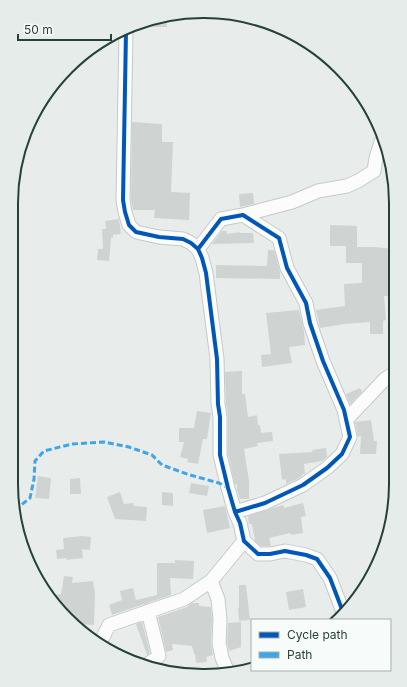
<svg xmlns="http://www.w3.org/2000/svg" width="407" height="687" font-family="Inter,sans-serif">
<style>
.building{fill:#cfd4d2}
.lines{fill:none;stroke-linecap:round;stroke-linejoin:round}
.street-casing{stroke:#c5cac8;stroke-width:15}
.street{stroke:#fcfcfc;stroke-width:13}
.quiet{stroke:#3ea4ec;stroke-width:3;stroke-dasharray:6 3;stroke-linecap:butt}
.cycleway-casing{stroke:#f7fbf9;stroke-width:6}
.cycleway{stroke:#0057b8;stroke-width:4}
.rim{fill:none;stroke:#24423a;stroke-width:2}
</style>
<rect width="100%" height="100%" fill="#e8edeb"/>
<!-- building -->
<path class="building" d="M166,15L167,27H136Z
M132,122L162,124V142H173L171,192L190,193L189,220L154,218L155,210H133L131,199Z
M253,193L254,204L240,207L239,194Z
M119,219L121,234L113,235V238H111L109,261L97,260L98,249H103L102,229H106L105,221Z
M330,225L357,226V247H375L393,249L391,279H389L388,296H384L386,320L383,321V334H370V322L344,324L320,328L316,310L345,306L344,284L362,283V263H346V246H330Z
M222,231H227V234L240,232V233H253L254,243L212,244Z
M268,250H274L280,272V279L216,278V265L267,266Z
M299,310L304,331L305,345L289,347L292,363L262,367L261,355L271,354L266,313Z
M242,371V394H245L248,417L257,415L258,425H260L261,433L272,432L273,441L257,443L258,446L244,449L249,481V499H240L237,490V484L235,485L228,454V417L226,403L225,372Z
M360,388L362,392L350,404L346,394Z
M197,411L211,413L207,439H203L198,464L187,462L188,459L180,457L184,442H179V428H194Z
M371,420L374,441H377L376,454H360L361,436L358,437L355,422Z
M326,448L327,457L322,461L304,464L305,474H302V476L299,478L286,484V479L282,480L279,454L313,452L312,450Z
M38,476L51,478L49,499L35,498Z
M80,478L81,494H70V479Z
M191,483L209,486L207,496L189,493Z
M120,492L124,504L133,503L134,506L147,507L146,521L115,519L107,497Z
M162,492L173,493V506L162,505Z
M303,503L306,516L301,517L303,533L291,535L290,533L269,538L271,546H261L255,541L252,524H249L248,516L283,505L284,508Z
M225,506L230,528L207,533L203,510Z
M82,536L91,537L90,550L82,549L83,558L66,560L67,558L57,559L56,550L64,549L63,538Z
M175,560L194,561L193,579L170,578L171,595L112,615L109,605L122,600L120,591L133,588L136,600L157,595V563H175Z
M64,576L73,577L72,583L93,581L95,593L94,625L76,624L56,606L55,595L61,594Z
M239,585H246L250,620L239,621L238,608H239Z
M303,589L306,607L289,610L286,592Z
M192,603H199V606L211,607L212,619L211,643L213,655L206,657L207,662L196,663L195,654H194L192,646L172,644L173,650L166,652L158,617L187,607Z
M142,622L150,653L147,655L136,624Z
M241,622V647L229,651L227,642L228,623Z"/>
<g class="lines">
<!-- street casing -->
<g class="street-casing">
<path id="street" d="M126,31L123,200L125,212L129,225L136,232L159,237L183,239L191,243L198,249L202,258L206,273L217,359L218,404L220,417V455L228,488L235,512L240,523L244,541L258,554H270L285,551L306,555L317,559L330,578L343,612
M243,215L292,202L318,191L347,186L358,181L374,171L376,158L381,142
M198,249L221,219L243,215L279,238L287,268L306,303L310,323L323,361L344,410L350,437L342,454L327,468L303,485L265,503L235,512
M346,420L385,379L396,372
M211,581L218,599L220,619L219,643L222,658L228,672
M99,645L109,625L184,599L211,581L244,541
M148,667V664L159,656L148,611"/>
</g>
<!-- street -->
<use href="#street" class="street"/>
<!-- quiet -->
<path class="quiet" d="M15,510L30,498L34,479L35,461L44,451L72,444L104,442L129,447L152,455L162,465L190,475L219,483L228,488"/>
<!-- cycleway casing -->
<g class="cycleway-casing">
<path id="cycleway" d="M126,31L123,200L125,212L129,225L136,232L159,237L183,239L191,243L198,249L202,258L206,273L217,359L218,404L220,417V455L228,488L235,512L240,523L244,541L258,554H270L285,551L306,555L317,559L330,578L343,612
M198,249L221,219L243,215L279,238L287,268L306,303L310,323L323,361L344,410L350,437L342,454L327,468L303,485L265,503L235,512"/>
</g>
<!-- cycleway -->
<use href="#cycleway" class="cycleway"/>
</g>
<!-- crop -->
<path d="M0 0H407V687H0ZM203 18H204A185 185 0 0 1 389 203V484A185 185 0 0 1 204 669H203A185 185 0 0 1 18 484V203A185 185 0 0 1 203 18Z" fill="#e6ecea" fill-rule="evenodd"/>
<path class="rim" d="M203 18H204A185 185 0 0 1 389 203V484A185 185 0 0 1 204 669H203A185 185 0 0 1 18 484V203A185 185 0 0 1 203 18Z"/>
<!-- legend -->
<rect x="251" y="619" width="140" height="52" fill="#f7fbf9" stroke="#a3b1ad"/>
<rect x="259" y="632" width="20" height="6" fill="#0057b8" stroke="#a3b1ad"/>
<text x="287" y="639" font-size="12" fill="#24423a">Cycle path</text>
<rect x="259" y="652" width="20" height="6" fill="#3ea4ec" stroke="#a3b1ad"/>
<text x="287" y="659" font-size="12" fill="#24423a">Path</text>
<!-- scale -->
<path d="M18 34v6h93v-6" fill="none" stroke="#24423a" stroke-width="2"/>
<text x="24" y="34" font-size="12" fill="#24423a" stroke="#f7fbf9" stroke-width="3" paint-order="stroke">50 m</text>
</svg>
